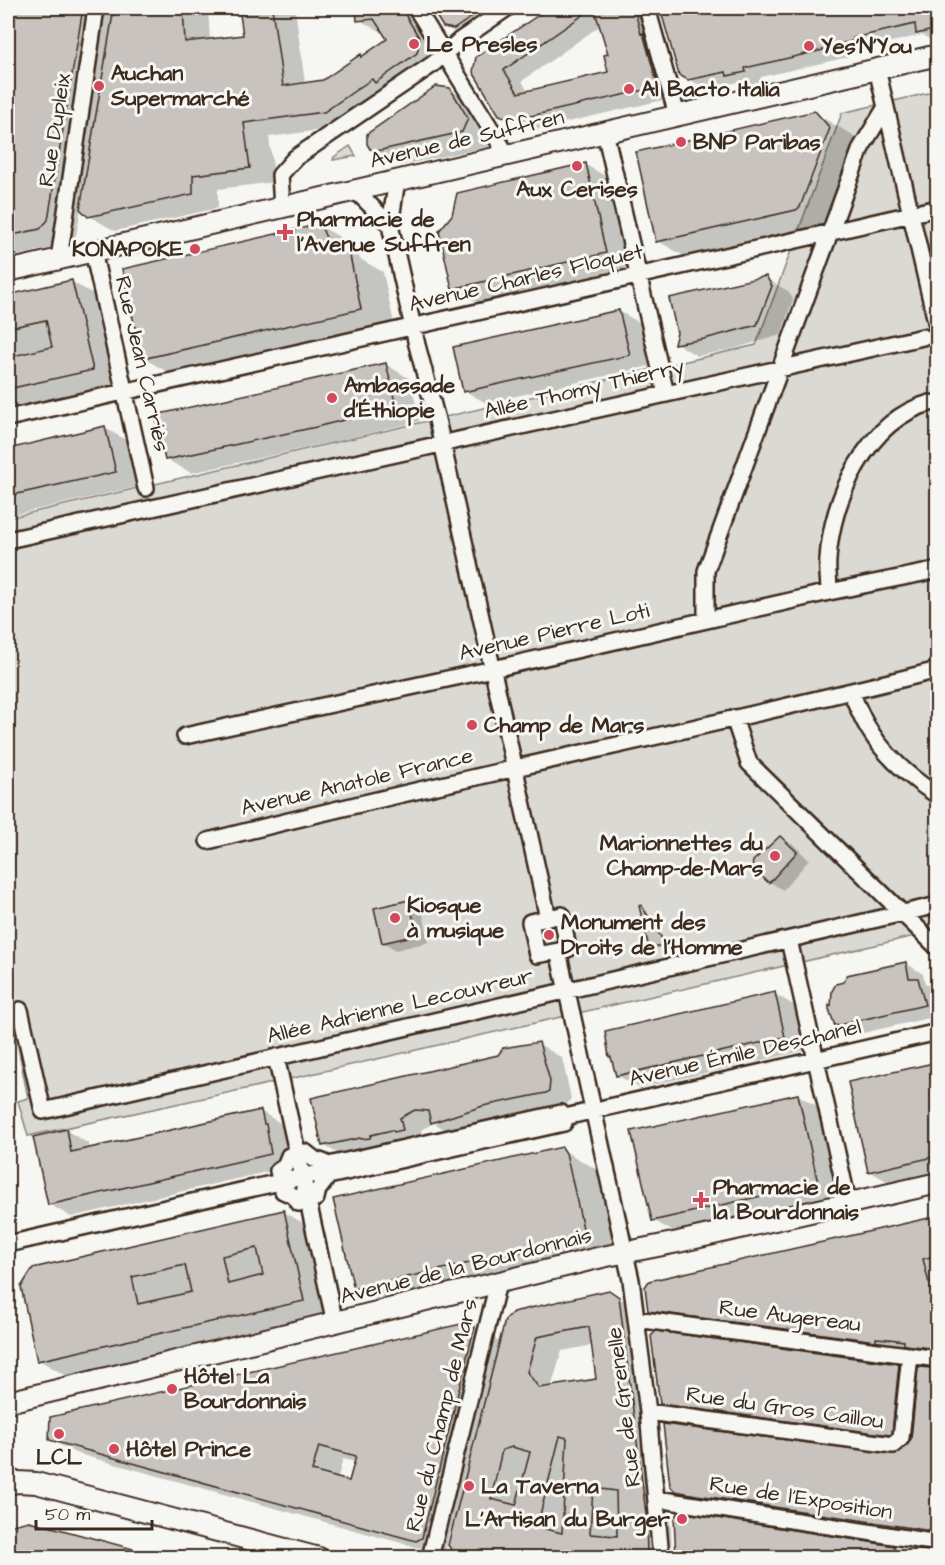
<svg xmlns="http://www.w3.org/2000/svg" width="945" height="1565" font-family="'Architects Daughter',sans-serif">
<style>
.green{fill:#dad9d3;stroke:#8a8278;stroke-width:1.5}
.shadow{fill:#0003;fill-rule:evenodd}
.building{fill:#c8c3be;stroke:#3b2a1e;stroke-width:1.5;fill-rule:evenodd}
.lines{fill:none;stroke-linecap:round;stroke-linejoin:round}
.minor-casing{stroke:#3b2a1e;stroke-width:20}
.major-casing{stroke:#3b2a1e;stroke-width:24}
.minor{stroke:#f6f6f2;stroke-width:15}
.major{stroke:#f6f6f2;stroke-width:20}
.poi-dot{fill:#d1495b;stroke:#f6f6f2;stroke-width:2}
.labels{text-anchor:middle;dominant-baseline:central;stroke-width:6;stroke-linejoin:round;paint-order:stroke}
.poi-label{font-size:22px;font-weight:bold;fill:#3b2a1e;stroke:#f6f6f2;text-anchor:start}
.street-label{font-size:22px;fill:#3b2a1e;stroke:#f6f6f2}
</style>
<rect width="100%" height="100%" fill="#f6f6f2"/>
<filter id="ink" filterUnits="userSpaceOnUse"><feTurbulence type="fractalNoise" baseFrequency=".0167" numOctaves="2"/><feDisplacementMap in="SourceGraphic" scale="12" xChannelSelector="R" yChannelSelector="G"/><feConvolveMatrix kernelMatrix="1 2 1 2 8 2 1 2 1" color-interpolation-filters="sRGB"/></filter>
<g filter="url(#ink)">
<!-- green -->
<path class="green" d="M937,91V931L259,1086L28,1136L18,1101L28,1098L16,1036L8,1037V518L756,345L842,113Z
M350,146L356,156L333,160L334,157Z"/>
<!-- shadow -->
<path class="shadow" d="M8,8H208L210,40L244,36L241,8H295L305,84L323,82L361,55L364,57L389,40L386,34L359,20L355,8H412L445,54L442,68L402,96L397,94L350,126L269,137L275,182L218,189V208L115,231L89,216L81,208L76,236L68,244L8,258Z
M433,8H516L472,38L461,36L444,26Z
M551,8H649L676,97L533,130L501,114L478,58ZM601,25L610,55V73L528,92L522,81Z
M662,8H852L853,11L868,8H938V41L934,42L922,35L870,47V50L847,55L848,57L761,77L762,81L745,85L739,82L706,89L680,74Z
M450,90L477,105L494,134L488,147L402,165L375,150Z
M814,113L851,134L866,150L839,225L694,262L658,241Z
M586,165L621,185L641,273L488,308L453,288Z
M320,226L354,245L360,259L383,272L395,328L178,378L143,358Z
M765,278L788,291L793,299L781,335L729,350L697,356L676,343Z
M72,282L108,302L128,390L8,418V296Z
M619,311L640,323L650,366L486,403L465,391Z
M385,364L410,379L420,421L333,442L191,473L166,459Z
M105,428L131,443L141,486L8,516V450Z
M781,838L794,845L809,860L783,890L770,882Z
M409,902L422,910L429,942L396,950L383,942Z
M641,907L645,909L664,940L666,946L654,949L651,947Z
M906,963L923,974L925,983L936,990L938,1016L854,1035L836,1025Z
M775,994L797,1007L807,1050L639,1088L617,1075Z
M539,1044L562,1058L571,1098L567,1105L504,1117L453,1134L434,1123L421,1130L423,1142L344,1157L323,1145L499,1056Z
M938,1063V1185L906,1192L869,1171Z
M798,1095L831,1114L851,1202L686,1239L653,1220Z
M260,1111L282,1124L287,1138L292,1166L71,1217L49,1204L67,1131L89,1144L90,1150Z
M561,1149L598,1170L602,1175L620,1257L392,1309L355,1288Z
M284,1212L320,1233L340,1321L75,1381L39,1360L34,1269Z
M938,1217V1358L672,1323L650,1310Z
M609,1292L644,1313L671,1529L672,1558H481L474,1556V1558H466L453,1550L454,1529L451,1528L445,1551L441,1554L75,1453L51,1440L469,1324L494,1337L500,1344ZM593,1345L597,1380L551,1388L562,1351ZM343,1459L356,1462L350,1483L337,1480Z
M899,1366L919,1378L938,1369V1540L699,1503L676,1490L896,1456L909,1446L684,1416L662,1403Z
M680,1514L895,1548L912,1558H677L676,1518Z
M29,1523L156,1558H8V1528Z"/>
<!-- building -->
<path class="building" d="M8,8H83L48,220L40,229L8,236Z
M114,8H183L185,42L243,35L239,8H272L283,86L323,80L361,54V57L387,39L374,19L357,21L356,8H401L420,39L417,53L375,83L372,79L324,112L244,123L250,168L193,175V194L88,217L80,209Z
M431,8H485L454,29L443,27Z
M549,8H593L504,70L518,93L608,72L604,55L608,54L594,8H634L641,34L643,33L658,87L513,120L499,115L473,72L476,57Z
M660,8H839L840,12L861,8H938V29L916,34L915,24L853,38V41L831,46L832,48L745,68L746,72L727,76L726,72L688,80L679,75Z
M436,86L450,88L468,118L462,132L377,151L370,149L367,144V134Z
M815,111L830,128L800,207L796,210L656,242L636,152Z
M586,163L606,253L452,289L439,231L452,215L457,193Z
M320,224L327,240L336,246L349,251L361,309L142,359L122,269Z
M766,276L772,286L757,325L704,339L674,344L677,333L669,298Z
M72,280L93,370L8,389V357L52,347L46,320L8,328V295Z
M619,310L630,355L463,392L453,347Z
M386,363L396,407L316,427L165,460L155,415Z
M105,426L116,472L8,496V449Z
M780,836L797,852L769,883L752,868L753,861Z
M409,900L417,935L382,943L374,908Z
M641,905L661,937L663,945L649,948L639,906Z
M906,962L909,978H918L925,1005L835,1026L829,1009V1005L831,1006L832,991L836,984L844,982L847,975Z
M775,992L785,1037L616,1076L611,1057H609L605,1031Z
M539,1042L550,1081L549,1091L546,1093L483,1106L431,1123L428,1111L415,1110L400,1118L403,1130L394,1132L392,1130L371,1135L370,1138L361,1139L360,1138L322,1146L311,1098L498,1055L503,1048Z
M938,1062V1156L868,1172L848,1082Z
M798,1094L818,1183L652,1221L631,1131Z
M261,1110L264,1124H266L271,1154L48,1205L33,1137L67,1129L71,1152Z
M562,1147L566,1153L585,1237L354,1289L333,1199Z
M284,1210L304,1301L37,1361L21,1287L33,1268ZM257,1248L263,1275L228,1284L222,1256ZM185,1265L191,1292L138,1304L132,1277Z
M938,1216V1255L923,1259L929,1283L938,1281V1349L904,1345V1341L889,1339L876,1338V1341L648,1311L645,1287L649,1281Z
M609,1290L619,1297L646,1514L647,1557H475L452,1551L448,1545L505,1320L513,1312ZM589,1327L596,1379L539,1388L527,1372L537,1337ZM560,1436L567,1438L562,1533L537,1527ZM512,1447L530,1452L516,1505L491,1499L502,1450ZM593,1488L616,1491L617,1536L590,1534Z
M470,1322L475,1327L473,1333L422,1538L416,1541L49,1440L50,1417ZM319,1446L356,1456L349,1481L312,1471Z
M656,1331L899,1364L892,1433L890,1435L660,1404L651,1336Z
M921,1367L938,1369V1429H935L931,1454L938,1455V1532L697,1495L675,1491L670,1486L663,1424L896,1454L907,1445L911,1439L918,1369Z
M679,1512L895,1546L894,1557H676L674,1517Z
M29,1521L148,1553V1557H8V1526Z"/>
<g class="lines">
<!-- minor casing -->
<g class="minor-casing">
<path id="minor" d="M416,8L507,155
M647,8L677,115
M877,69L938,330
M605,132L666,394
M397,180L390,225L417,345L437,420L548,918
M355,190L390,225
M282,207L280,175L295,158L433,64L459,41L507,8
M93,251L146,488
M59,259L96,8
M8,418L938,208
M8,540L923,337
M829,592C829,581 827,570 828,560C831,500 867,420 930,403
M706,620V571L861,148L886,107
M851,692C857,705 862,719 870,731C886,757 912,779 938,796
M734,718L749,763L938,948
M185,736L493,669L829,592L933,571
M208,841C450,779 695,731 938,670
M789,940L848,1202
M558,951L537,955L530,922L562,915L568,949L558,951L631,1280L648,1412L661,1558
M20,1010L43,1111L938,905
M276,1057L335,1323
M561,1113L564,1123L324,1177L325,1181L318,1190L316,1198L299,1203L294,1196L283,1191L278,1171L285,1166L289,1156L305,1152L314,1159L323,1162L324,1166Z
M8,1244L938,1032
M636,1319L938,1359
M648,1412L893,1445L901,1438L910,1355
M657,1499L938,1543
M430,1558L498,1283"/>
</g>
<!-- major casing -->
<g class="major-casing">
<path id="major" d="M8,271L938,55
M8,1402L602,1257L678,1242L938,1183
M8,1484L18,1482L36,1483L319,1558"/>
</g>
<!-- minor -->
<use href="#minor" class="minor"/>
<!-- major -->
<use href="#major" class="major"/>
</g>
</g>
<!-- markers -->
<g class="poi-dot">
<circle cx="414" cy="44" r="6"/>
<circle cx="809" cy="46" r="6"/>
<circle cx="99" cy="86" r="6"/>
<circle cx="629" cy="89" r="6"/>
<circle cx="681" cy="142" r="6"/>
<circle cx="577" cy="166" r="6"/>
<path d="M282 223h6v6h6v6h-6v6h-6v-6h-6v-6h6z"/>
<circle cx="195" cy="249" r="6"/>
<circle cx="332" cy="398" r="6"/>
<circle cx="472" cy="725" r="6"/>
<circle cx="775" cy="856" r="6"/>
<circle cx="395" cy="918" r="6"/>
<circle cx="549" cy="935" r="6"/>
<path d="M698 1191h6v6h6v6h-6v6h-6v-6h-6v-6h6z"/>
<circle cx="172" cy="1389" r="6"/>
<circle cx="59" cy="1434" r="6"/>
<circle cx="114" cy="1449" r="6"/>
<circle cx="469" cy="1486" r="6"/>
<circle cx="682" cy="1519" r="6"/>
</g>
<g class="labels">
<!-- poi labels -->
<g class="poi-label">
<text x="426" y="44">Le Presles</text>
<text x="821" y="46">Yes’N’You</text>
<text x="111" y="73">Auchan<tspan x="111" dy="25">Supermarché</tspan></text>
<text x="641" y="89">Al Bacto Italia</text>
<text x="693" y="142">BNP Paribas</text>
<text x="577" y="189" text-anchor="middle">Aux Cerises</text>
<text x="297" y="219">Pharmacie de<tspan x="297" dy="25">l'Avenue Suffren</tspan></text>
<text x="183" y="249" text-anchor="end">KONAPOKE</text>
<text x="344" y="385">Ambassade<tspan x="344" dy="25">d'Éthiopie</tspan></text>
<text x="484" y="725">Champ de Mars</text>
<text x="763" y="843" text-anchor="end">Marionnettes du<tspan x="763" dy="25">Champ-de-Mars</tspan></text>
<text x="407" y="905">Kiosque<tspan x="407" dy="25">à musique</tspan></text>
<text x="561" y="922">Monument des<tspan x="561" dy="25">Droits de l'Homme</tspan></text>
<text x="713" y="1187">Pharmacie de<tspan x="713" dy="25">la Bourdonnais</tspan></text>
<text x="184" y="1376">Hôtel La<tspan x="184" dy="25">Bourdonnais</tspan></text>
<text x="126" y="1449">Hôtel Prince</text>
<text x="59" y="1457" text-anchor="middle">LCL</text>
<text x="481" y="1486">La Taverna</text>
<text x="670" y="1519" text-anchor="end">L'Artisan du Burger</text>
</g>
<!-- street labels -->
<g class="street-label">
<text transform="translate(55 130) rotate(-81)">Rue Dupleix</text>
<text transform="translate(467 139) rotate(-13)">Avenue de Suffren</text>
<text transform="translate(526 278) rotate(-13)">Avenue Charles Floquet</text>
<text transform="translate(142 364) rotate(77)">Rue Jean Carriès</text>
<text transform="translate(584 389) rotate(-13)">Allée Thomy Thierry</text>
<text transform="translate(554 632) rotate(-13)">Avenue Pierre Loti</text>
<text transform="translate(357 782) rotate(-13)">Avenue Anatole France</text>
<text transform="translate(400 1006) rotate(-13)">Allée Adrienne Lecouvreur</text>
<text transform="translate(745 1053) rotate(-13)">Avenue Émile Deschanel</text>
<text transform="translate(466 1266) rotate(-14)">Avenue de la Bourdonnais</text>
<text transform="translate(790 1316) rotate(7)">Rue Augereau</text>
<text transform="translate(624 1407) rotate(-97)">Rue de Grenelle</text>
<text transform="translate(785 1408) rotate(8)">Rue du Gros Caillou</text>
<text transform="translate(442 1415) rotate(-76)">Rue du Champ de Mars</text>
<text transform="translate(801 1498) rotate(9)">Rue de l'Exposition</text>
</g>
</g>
<!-- margin -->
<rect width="945" height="1565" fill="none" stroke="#f6f6f2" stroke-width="30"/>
<rect x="15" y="15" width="915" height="1535" fill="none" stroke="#3b2a1e" stroke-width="2" filter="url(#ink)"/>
<!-- scale -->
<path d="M36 1520v9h116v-9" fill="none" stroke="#3b2a1e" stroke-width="3"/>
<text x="45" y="1520" font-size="18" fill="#3b2a1e" stroke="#f6f6f2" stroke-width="4.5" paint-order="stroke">50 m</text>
</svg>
